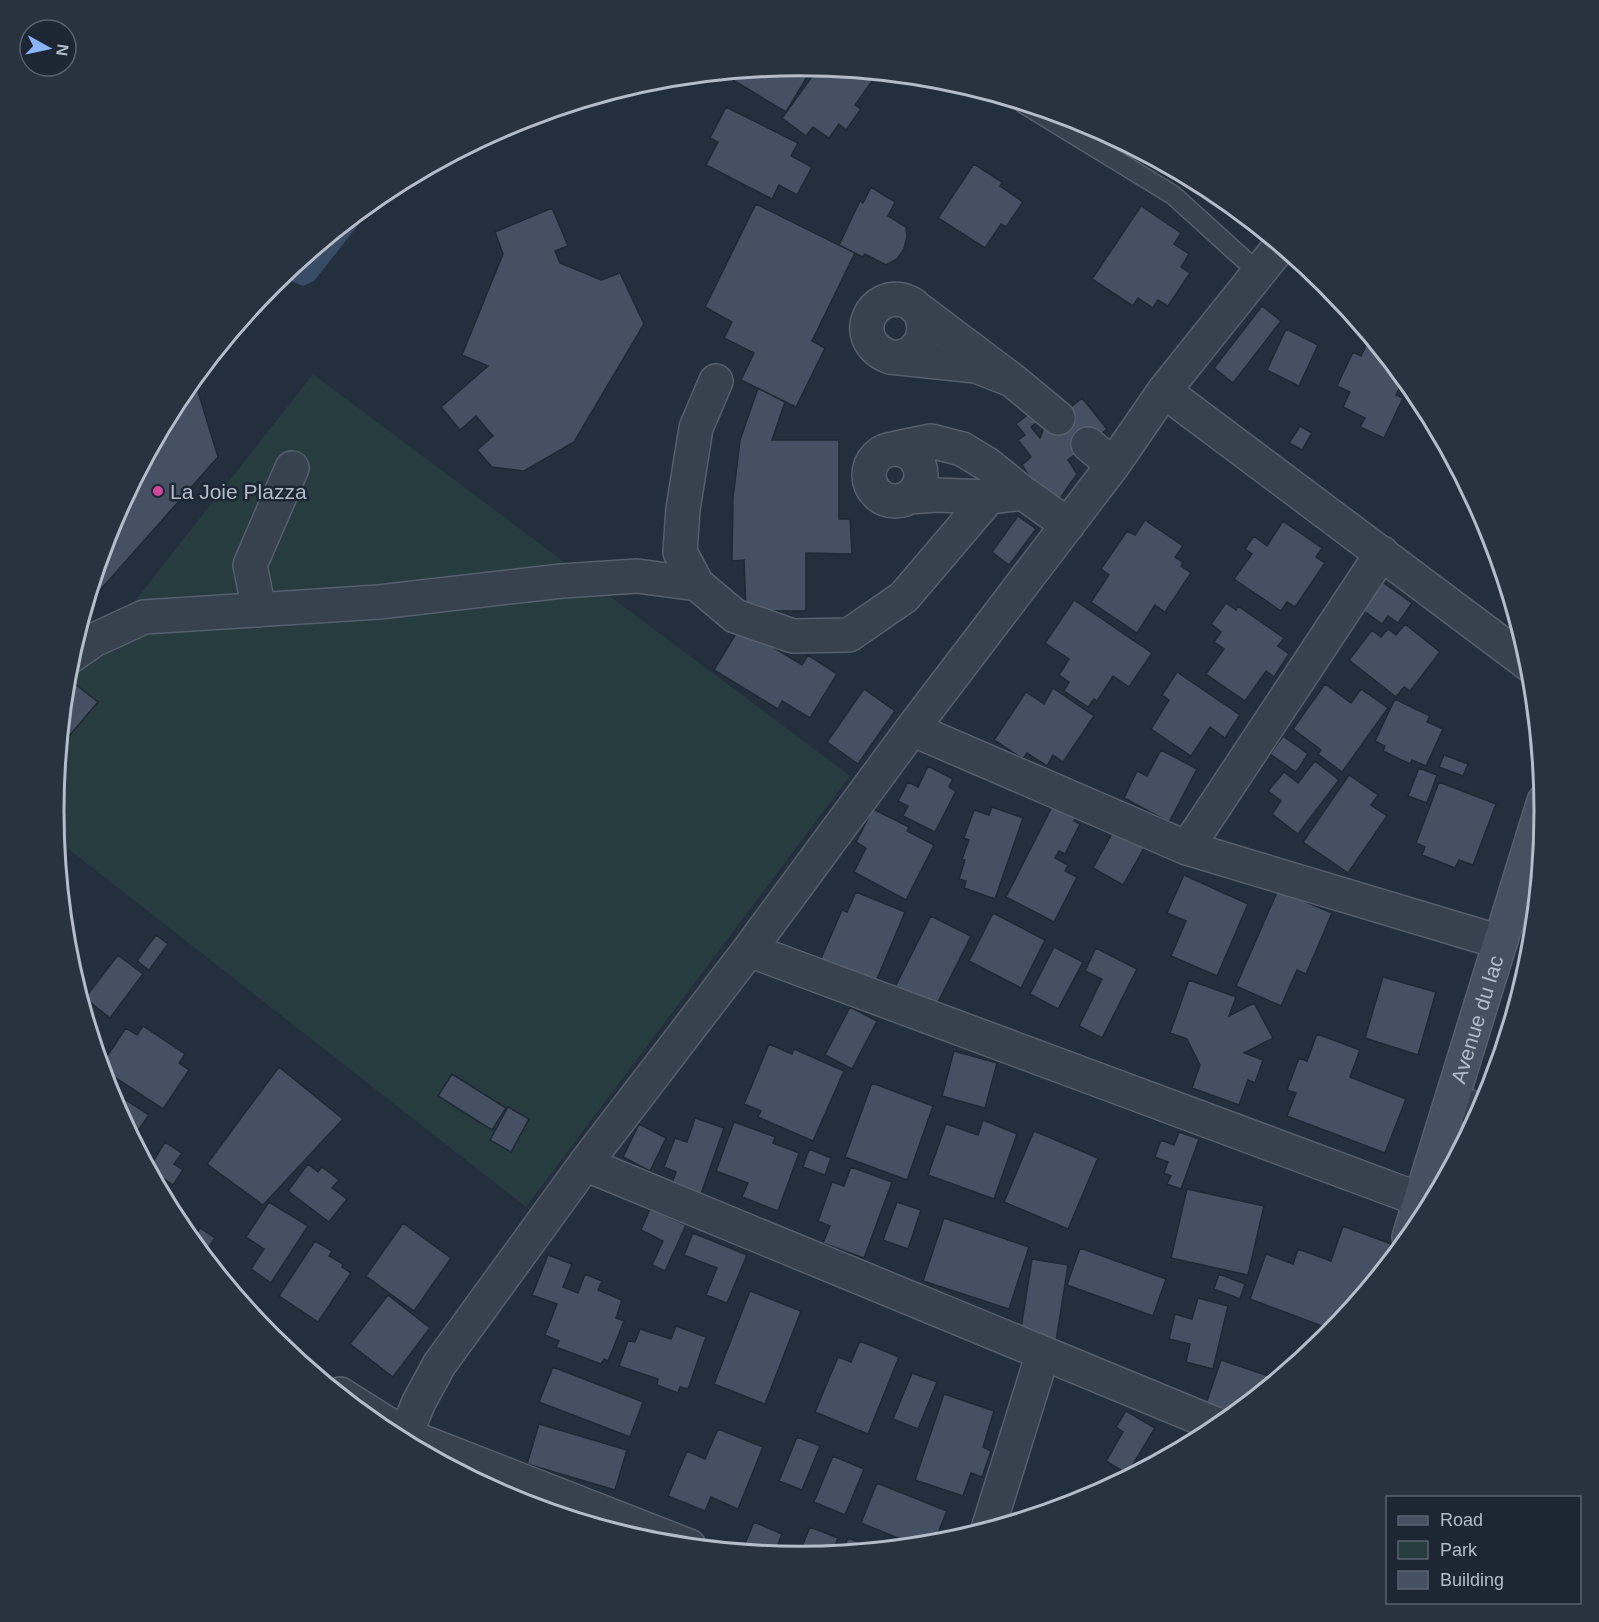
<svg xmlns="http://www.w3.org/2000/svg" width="1599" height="1622" font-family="Helvetica,sans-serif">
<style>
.green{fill:#263c3f}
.water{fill:#394c67}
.building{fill:#455162;stroke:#1f2835;stroke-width:1.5}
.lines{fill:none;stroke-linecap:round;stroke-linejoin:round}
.lane-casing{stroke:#565f6c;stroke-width:21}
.street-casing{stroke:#565f6c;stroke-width:36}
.secondary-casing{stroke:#565f6c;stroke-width:36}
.lane{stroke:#38414e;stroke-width:18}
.street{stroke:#38414e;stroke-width:33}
.secondary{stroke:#465061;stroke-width:33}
.hotel-dot{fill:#d1479c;stroke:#1d2633;stroke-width:2}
.labels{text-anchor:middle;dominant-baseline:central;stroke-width:5;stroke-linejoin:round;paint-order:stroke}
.poi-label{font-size:21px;fill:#b4bcc9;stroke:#1d2633;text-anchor:start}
.street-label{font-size:21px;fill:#b4bcc9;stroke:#1d2633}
.rim{fill:none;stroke:#b4bcc9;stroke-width:3}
</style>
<rect width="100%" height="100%" fill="#242f3e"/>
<!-- green -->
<path class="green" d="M313,374L850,776L526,1207L57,840L54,811L66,689Z"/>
<!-- water -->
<path class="water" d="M377,198L363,219L314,281L303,286L293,282L284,275Z"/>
<!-- building -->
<path class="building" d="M800,66L813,67L786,112L733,80L738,72Z
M819,67L848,70L852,74L854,71L878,73L855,105L861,109L846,130L839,124L829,138L813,127L806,136L782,118Z
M726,107L798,143L791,156L812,167L797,195L779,185L772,199L706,165L718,142L710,138Z
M974,164L1002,182L1000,186L1023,202L1006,227L1001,224L985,248L938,218Z
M871,187L895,202L888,216L906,227L907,237L904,249L897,259L886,265L865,254L863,257L839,245L860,201L863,203Z
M1213,191L1253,223L1252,225L1210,194Z
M756,204L855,253L812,341L825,348L796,407L741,380L754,353L724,338L732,322L705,307Z
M1141,206L1181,233L1174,244L1189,254L1181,267L1190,273L1168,306L1158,300L1153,308L1138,298L1133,306L1092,279Z
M552,208L568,246L555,251L560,263L601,280L620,273L644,324L574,442L524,471L492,467L477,450L493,436L476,416L460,430L441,407L488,366L462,355L503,254L495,232Z
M1262,306L1281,321L1233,383L1214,368Z
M1286,329L1318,345L1299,386L1267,370Z
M1370,337L1404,378L1396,395L1403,398L1384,438L1360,427L1365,418L1343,407L1350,392L1337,386L1353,352L1361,356Z
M197,388L218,457L87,605L111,525L180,397L183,393Z
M758,388L785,402L772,440H839V519H850L852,554L806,553V611H746L744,560L732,561L733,498L740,440Z
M1082,398L1107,429L1068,460L1077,474L1059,500L1040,495L1022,465L1031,457L1018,440L1025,435L1016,424L1030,413L1038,421L1031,427L1040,438L1043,430Z
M1300,426L1312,433L1302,450L1289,443Z
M1018,516L1036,529L1009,565L992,552Z
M1145,520L1183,546L1175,557L1183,562L1181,566L1191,573L1165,612L1155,605L1137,633L1091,602L1109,575L1101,569L1127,531L1135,535Z
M1283,521L1322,548L1316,557L1325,563L1295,607L1287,602L1281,611L1234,579L1252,554L1245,549L1254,536L1267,546Z
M1381,581L1412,603L1398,623L1388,616L1382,624L1361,609Z
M1074,600L1152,653L1129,687L1113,676L1097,701L1094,699L1088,707L1064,691L1069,682L1059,675L1069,659L1045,643Z
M1226,603L1236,610L1238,606L1284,638L1278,646L1289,654L1274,677L1266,671L1245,701L1206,674L1224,649L1214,642L1221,632L1211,624Z
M1405,624L1440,652L1410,691L1404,687L1396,697L1349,660L1372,630L1381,637L1388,629L1396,635Z
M740,627L802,665L808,655L837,674L810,718L782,701L778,709L714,670Z
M1177,672L1240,715L1225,738L1210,727L1191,756L1151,729L1169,700L1162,695Z
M75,684L98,702L69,736L62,730L65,695Z
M1325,684L1351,703L1361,689L1388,708L1342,772L1318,754L1321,750L1293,729Z
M1053,688L1094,716L1063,762L1053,755L1047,766L1027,753L1023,759L994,740L1026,692L1044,704Z
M864,689L895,711L858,764L827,742Z
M1395,699L1430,716L1427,722L1443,729L1426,766L1412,760L1410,764L1383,751L1385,746L1375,741Z
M1283,736L1308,754L1296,772L1270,754Z
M1161,750L1197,769L1169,822L1124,798L1137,771L1147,776Z
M1444,755L1468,764L1463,776L1439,767Z
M1315,761L1339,780L1298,834L1272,814L1281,801L1268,791L1284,772L1298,783Z
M928,766L953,779L949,787L956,791L935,832L903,816L908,806L898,801L908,782L918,787Z
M1419,768L1437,775L1427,803L1408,796Z
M1349,775L1378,795L1371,805L1387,816L1348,873L1303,842Z
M1439,782L1496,804L1473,865L1459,860L1455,868L1422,855L1425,847L1416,843Z
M1054,803L1077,815L1074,821L1080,824L1065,854L1059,851L1055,858L1068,865L1065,871L1077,877L1054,922L1006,897Z
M992,807L1023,818L995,899L964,888L966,881L959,879L965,860L962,859L969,840L964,838L974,810L989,815Z
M873,809L909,827L907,831L934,845L906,900L854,872L866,848L856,842Z
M1120,819L1151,836L1123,885L1093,868Z
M1184,875L1248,904L1217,976L1171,956L1186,921L1167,913Z
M1278,890L1332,913L1306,974L1297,970L1281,1006L1236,986Z
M856,892L905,912L874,986L819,963L842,910L847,912Z
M993,913L1045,940L1021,988L969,961Z
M931,916L971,936L934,1010L894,989Z
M156,935L168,944L149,970L137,961Z
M1054,947L1083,962L1058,1009L1030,994Z
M1096,948L1137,969L1102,1038L1079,1026L1102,979L1085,971Z
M118,955L143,974L110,1018L85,998Z
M1383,977L1436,992L1418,1055L1365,1038Z
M1189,980L1236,997L1229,1016L1254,1003L1273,1038L1244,1053L1263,1060L1255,1083L1248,1080L1239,1105L1192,1088L1200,1065L1187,1039L1170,1033Z
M850,1007L877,1021L852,1069L825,1055Z
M143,1026L185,1054L179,1063L189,1070L163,1109L102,1069L101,1065L126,1028L137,1035Z
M1317,1034L1360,1050L1350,1077L1406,1099L1385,1153L1287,1116L1296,1093L1287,1090L1299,1058L1307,1061Z
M769,1044L792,1054L794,1049L844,1071L813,1141L758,1117L761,1111L744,1104Z
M954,1051L997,1063L985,1108L942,1096Z
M279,1067L343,1119L263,1205L207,1164Z
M452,1074L506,1108L492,1130L438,1096Z
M872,1083L933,1106L907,1180L845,1157Z
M123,1098L149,1115L133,1138L117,1108Z
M508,1107L529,1119L511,1152L490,1140Z
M695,1118L724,1128L701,1194L672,1183L676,1172L664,1167L675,1138L687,1142Z
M983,1120L1017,1134L994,1199L928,1175L946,1124L978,1135Z
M734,1122L775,1137L773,1143L799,1153L778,1211L742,1197L748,1183L716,1171Z
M639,1124L666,1138L650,1171L623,1157Z
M1034,1131L1098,1158L1068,1229L1004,1202Z
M1179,1132L1199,1139L1181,1189L1167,1184L1171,1176L1164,1173L1168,1162L1155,1157L1161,1140L1174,1145Z
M165,1142L182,1153L174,1164L183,1170L173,1185L164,1179L159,1186L149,1168Z
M809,1149L831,1158L825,1175L803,1167Z
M308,1164L318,1172L322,1167L339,1180L332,1188L347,1199L329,1222L288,1191Z
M851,1167L892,1182L864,1258L823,1243L830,1226L818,1221L832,1182L844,1186Z
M1187,1189L1264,1206L1248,1275L1171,1258Z
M269,1202L308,1226L271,1283L251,1269L264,1249L246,1237Z
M897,1202L921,1210L908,1249L883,1240Z
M650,1209L686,1225L665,1271L652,1265L663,1241L641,1230Z
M944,1218L1029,1247L1009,1309L923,1281Z
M403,1223L451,1258L414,1311L366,1276Z
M1343,1226L1391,1244L1381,1272L1328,1337L1330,1329L1250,1299L1266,1254L1293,1264L1298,1249L1331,1261Z
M200,1228L215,1238L204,1254L192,1240Z
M693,1233L747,1255L727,1303L706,1295L717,1268L684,1255Z
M315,1241L332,1251L329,1256L343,1264L342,1267L351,1273L318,1322L279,1296Z
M1080,1248L1166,1279L1153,1316L1067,1285Z
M548,1255L572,1264L563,1287L578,1293L585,1274L602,1281L598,1290L622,1300L616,1318L624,1321L608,1361L604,1359L601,1364L556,1347L559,1341L545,1335L557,1304L532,1295Z
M1032,1259L1068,1265L1056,1341L1020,1335Z
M1219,1274L1245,1284L1240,1299L1214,1289Z
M750,1291L801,1311L765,1404L714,1384Z
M388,1295L430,1328L393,1377L350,1344Z
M1198,1298L1228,1306L1213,1369L1186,1362L1190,1344L1169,1339L1175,1314L1192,1319Z
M676,1326L706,1337L688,1389L680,1387L678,1393L657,1385L658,1379L619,1366L628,1341L635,1342L640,1329L671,1339Z
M860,1341L899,1357L868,1434L815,1412L838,1357L851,1362Z
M1221,1360L1277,1379L1235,1413L1206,1404Z
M553,1367L643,1402L630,1437L539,1402Z
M912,1373L937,1382L918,1429L893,1419Z
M944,1394L994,1411L983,1447L991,1451L982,1477L971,1473L963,1496L915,1480Z
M1126,1411L1155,1428L1127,1474L1106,1461L1123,1432L1116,1427Z
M539,1424L627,1450L615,1490L527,1464Z
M718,1429L763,1447L738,1509L711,1497L705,1511L668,1496L687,1451L705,1459Z
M797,1437L820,1446L802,1490L779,1481Z
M833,1456L864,1469L845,1515L814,1502Z
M877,1483L947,1511L934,1543L915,1545L861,1523Z
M754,1522L782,1534L774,1554L742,1551Z
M810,1527L838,1538L832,1553L798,1556Z
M848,1538L876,1549L842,1552Z"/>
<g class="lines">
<!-- lane casing -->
<g class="lane-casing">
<path id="lane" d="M1024,104L1173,195L1259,273"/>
</g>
<!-- street casing -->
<g class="street-casing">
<path id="street" d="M915,307L1012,380L1058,418
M899,358C905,355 911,354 915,349C929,336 926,310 908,302C872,287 846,340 890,357L976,366L1012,380
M1164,391L1530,665
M1088,444L1113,465
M897,448L931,441L962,449L987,464L1023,493
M869 475a26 26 0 1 1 52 0a26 26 0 1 1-52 0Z
M909,497L937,495L989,497
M697,584L680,552L683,509L696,428L716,381
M259,610L250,565L292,468
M71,656L94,640L144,617L379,602L562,581L637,576L697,584L735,616L793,636L849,635L904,597L989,497L1023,493L1068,525
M912,729L1187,848L1500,942
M1187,848L1382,553
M749,950L1421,1200
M1453,1099L1480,1112
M585,1164L1220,1426
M340,1394L405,1435L689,1546
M403,1440L419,1402L439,1365L585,1164L749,950L912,729L1113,465L1164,391L1280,246
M988,1529L1043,1353"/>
</g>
<!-- secondary casing -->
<g class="secondary-casing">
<g id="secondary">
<path id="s1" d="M1409,1237L1544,801"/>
</g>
</g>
<!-- lane -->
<use href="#lane" class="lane"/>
<!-- street -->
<use href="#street" class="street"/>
<!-- secondary -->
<use href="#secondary" class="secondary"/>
</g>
<!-- markers -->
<circle class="hotel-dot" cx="158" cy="491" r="6"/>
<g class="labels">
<!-- poi labels -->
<g class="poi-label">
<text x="170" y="491">La Joie Plazza</text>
</g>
<!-- street labels -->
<g class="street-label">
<text stroke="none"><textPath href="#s1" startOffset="228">Avenue du lac</textPath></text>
</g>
</g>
<!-- crop -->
<path d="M0 0H1599V1622H0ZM64 811a735 735 0 1 1 1470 0a735 735 0 1 1-1470 0Z" fill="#29323f" fill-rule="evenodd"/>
<path class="rim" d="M64 811a735 735 0 1 1 1470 0a735 735 0 1 1-1470 0Z"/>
<!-- legend -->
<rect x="1386" y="1496" width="195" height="108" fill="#1d2633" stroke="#59626f" stroke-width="1.5"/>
<rect x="1398" y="1516" width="30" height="9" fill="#465061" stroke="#59626f" stroke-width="1.5"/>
<text x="1440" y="1526" font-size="18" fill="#b4bcc9">Road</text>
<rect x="1398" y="1541" width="30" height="18" fill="#263c3f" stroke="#59626f" stroke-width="1.5"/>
<text x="1440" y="1556" font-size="18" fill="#b4bcc9">Park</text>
<rect x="1398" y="1571" width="30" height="18" fill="#455162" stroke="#59626f" stroke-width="1.5"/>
<text x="1440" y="1586" font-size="18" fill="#b4bcc9">Building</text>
<!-- north arrow -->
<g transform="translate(48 48) rotate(98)"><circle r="28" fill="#1d2633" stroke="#59626f" stroke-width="1.5"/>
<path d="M0-4.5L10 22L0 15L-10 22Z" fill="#8ab4f8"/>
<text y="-9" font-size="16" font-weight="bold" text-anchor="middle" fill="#b4bcc9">N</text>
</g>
</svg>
